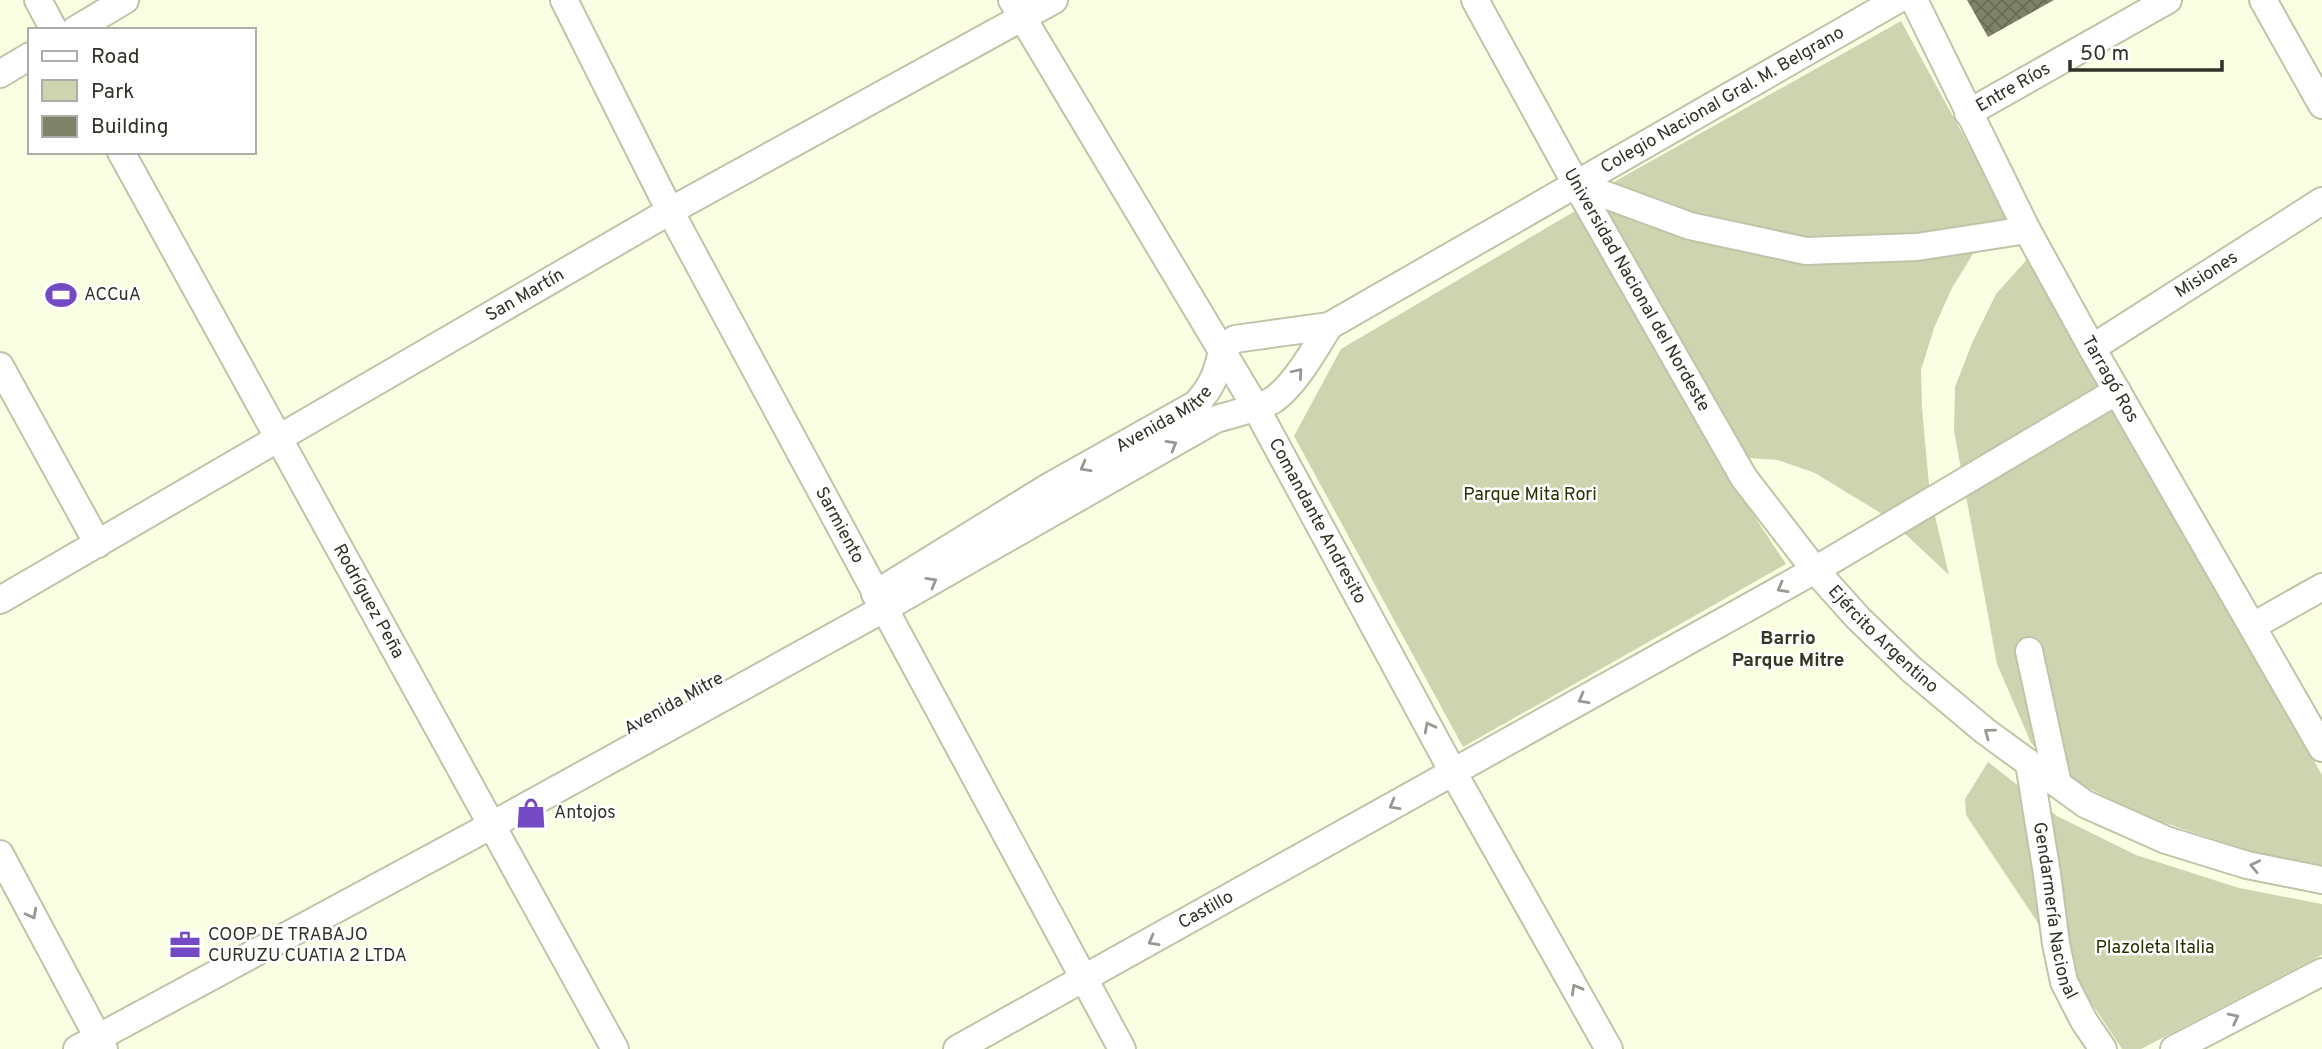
<svg xmlns="http://www.w3.org/2000/svg" width="2322" height="1049" font-family="Overpass,sans-serif">
<style>
.park{fill:#ced4b0}
.building{fill:url(#building-cross-hatch)}
.lines{fill:none;stroke-linecap:round;stroke-linejoin:round}
.minor-casing{stroke:#bfc4a9;stroke-width:30}
.minor{stroke:#fff;stroke-width:26}
.oneway{stroke:#989893}
.labels{text-anchor:middle;dominant-baseline:central;stroke-width:5;stroke-linejoin:round;paint-order:stroke}
.street-label{font-size:18px;fill:#303227;stroke:#fff}
.poi-label{font-size:18px;fill:#303227;stroke:#fff;text-anchor:start}
.park-label{font-size:18px;fill:#2b2f02;stroke:#fff}
.neighbourhood-label{font-size:19px;font-weight:bold;fill:#343721;stroke:#fff}
</style>
<defs>
<pattern id="building-cross-hatch" width="8" height="8" patternUnits="userSpaceOnUse" patternTransform="scale(1.75)"><rect width="8" height="8" fill="#7e8269"/><path d="M0 0l8 8M0 8l8-8" fill="none" stroke="#686b56"/></pattern>
</defs>
<rect width="100%" height="100%" fill="#faffe3"/>
<!-- park -->
<path class="park" d="M1901,21L2008,217L1973,254L1952,288L1934,328L1921,370L1922,409L1930,495L1949,575L1887,517L1815,473L1778,460L1749,458L1596,192Z
M1575,211L1723,469L1786,564L1463,747L1294,436L1341,349Z
M2031,255L2322,775V865L2249,851L2144,816L2072,780L2031,743L1997,664L1954,431L1955,387L1972,343L1996,294Z
M1988,762L2057,816L2136,855L2239,888L2322,904V955L2141,1049H2122L1966,815L1965,799Z"/>
<!-- building -->
<path class="building" d="M1967,0H2054L1988,37Z"/>
<g class="lines">
<!-- minor casing -->
<g class="minor-casing">
<g id="minor">
<path d="M38,0L54,30"/>
<path id="s1" d="M564,0L670,211L1122,1049"/>
<path id="s2" d="M1012,0L1255,406L1453,772L1609,1049"/>
<path id="s3" d="M1475,0L1576,184L1744,478L1815,570L2117,391"/>
<path id="s4" d="M1914,0L2027,230L2092,348L2322,748"/>
<path d="M2263,0L2322,105"/>
<path d="M75,30L125,0"/>
<path d="M0,74L30,56"/>
<path id="s5" d="M1968,113L2168,0"/>
<path id="s6" d="M121,152L615,1049"/>
<path d="M1576,184L1690,226L1806,251L1917,247L2027,230"/>
<path id="s7" d="M2092,348L2322,201"/>
<path id="s8" d="M1222,349L1235,339L1329,326L1897,0"/>
<path d="M0,366L98,544"/>
<path id="s9" d="M875,594L1050,486L1196,404C1212,387 1218,372 1222,349"/>
<path id="s10" d="M0,600L670,211L1054,0"/>
<path d="M2253,626L2322,587"/>
<path d="M2029,651L2058,784"/>
<path id="s11" d="M2029,763L2047,874L2056,944L2064,982L2084,1021L2103,1049"/>
<path d="M0,854L104,1049"/>
<path d="M77,1049L492,825L885,608L1216,419C1230,415 1263,407 1273,400C1294,386 1316,348 1329,326"/>
<path id="s12" d="M957,1049L1815,570L1858,618L1911,669L1985,731L2085,804L2166,840L2247,865L2322,880"/>
<path d="M2174,1049L2322,972"/>
</g>
</g>
<!-- minor -->
<use href="#minor" class="minor"/>
</g>
<!-- one-way arrows -->
<defs><path id="oneway-chevron" d="M-2-3.5L2.5 0L-2 3.5" fill="none" stroke-width="1.6" stroke-linecap="round" stroke-linejoin="round" transform="scale(1.75)"/></defs>
<g class="oneway">
<use href="#oneway-chevron" transform="translate(1298 373) rotate(-50)"/>
<use href="#oneway-chevron" transform="translate(1172 445) rotate(-30)"/>
<use href="#oneway-chevron" transform="translate(1085 467) rotate(151)"/>
<use href="#oneway-chevron" transform="translate(932 582) rotate(-30)"/>
<use href="#oneway-chevron" transform="translate(1782 588) rotate(151)"/>
<use href="#oneway-chevron" transform="translate(1583 699) rotate(151)"/>
<use href="#oneway-chevron" transform="translate(1429 727) rotate(-118)"/>
<use href="#oneway-chevron" transform="translate(1989 733) rotate(-143)"/>
<use href="#oneway-chevron" transform="translate(1394 805) rotate(151)"/>
<use href="#oneway-chevron" transform="translate(2255 866) rotate(-168)"/>
<use href="#oneway-chevron" transform="translate(32 914) rotate(62)"/>
<use href="#oneway-chevron" transform="translate(1153 941) rotate(151)"/>
<use href="#oneway-chevron" transform="translate(1576 989) rotate(-119)"/>
<use href="#oneway-chevron" transform="translate(2234 1018) rotate(-27)"/>
</g>
<!-- icons -->
<defs>
<g id="stadium-bare" transform="scale(2.415)"><path d="M0-5a6.5 5 0 1 0 0 10a6.5 5 0 1 0 0-10ZM-3.5-1.8h7v3.6h-7Z" fill="#734ac3" stroke="#fff" stroke-width="2.5" paint-order="stroke"/></g>
<g id="shop-bare" transform="scale(2.415)"><path d="M-5-2.5h2.3a2.7 3.5 0 0 1 5.4 0H5L5.5 6h-11ZM-1.5-2.5h3a1.5 2.3 0 0 0-3 0Z" fill="#734ac3" stroke="#fff" stroke-width="2.5" paint-order="stroke"/></g>
<g id="office-bare" transform="scale(2.415)"><path d="M-6-3h4V-5.5h4V-3h4V5H-6ZM-1-4.5V-3h2v-1.5ZM-6 0V1H6V0Z" fill="#734ac3" stroke="#fff" stroke-width="2.5" paint-order="stroke"/></g>
</defs>
<g fill-rule="evenodd">
<use href="#stadium-bare" x="61" y="295"/>
<use href="#shop-bare" x="531" y="813"/>
<use href="#office-bare" x="185" y="945"/>
</g>
<g class="labels">
<!-- street labels -->
<g class="street-label">
<text stroke="none"><textPath href="#s5" startOffset="52">Entre Ríos</textPath></text>
<text stroke="none"><textPath href="#s8" startOffset="565">Colegio Nacional Gral. M. Belgrano</textPath></text>
<text stroke="none"><textPath href="#s7" startOffset="136">Misiones</textPath></text>
<text stroke="none"><textPath href="#s3" startOffset="332">Universidad Nacional del Nordeste</textPath></text>
<text stroke="none"><textPath href="#s10" startOffset="607">San Martín</textPath></text>
<text stroke="none"><textPath href="#s4" startOffset="427">Tarragó Ros</textPath></text>
<text stroke="none"><textPath href="#s9" startOffset="338">Avenida Mitre</textPath></text>
<text stroke="none"><textPath href="#s2" startOffset="604">Comandante Andresito</textPath></text>
<text stroke="none"><textPath href="#s1" startOffset="593">Sarmiento</textPath></text>
<text stroke="none"><textPath href="#s6" startOffset="513">Rodríguez Peña</textPath></text>
<text stroke="none"><textPath href="#s12" startOffset="1080">Ejército Argentino</textPath></text>
<text transform="translate(674 704) rotate(-29)">Avenida Mitre</text>
<text stroke="none"><textPath href="#s11" startOffset="150">Gendarmería Nacional</textPath></text>
<text stroke="none"><textPath href="#s12" startOffset="285">Castillo</textPath></text>
</g>
<!-- poi labels -->
<g class="poi-label">
<text x="84" y="295">ACCuA</text>
<text x="554" y="813">Antojos</text>
<text x="208" y="935">COOP DE TRABAJO<tspan x="208" dy="21">CURUZU CUATIA 2 LTDA</tspan></text>
</g>
<!-- park labels -->
<g class="park-label">
<text x="1530" y="495">Parque Mita Rori</text>
<text x="2155" y="948">Plazoleta Italia</text>
</g>
<!-- neighbourhood labels -->
<g class="neighbourhood-label">
<text x="1788" y="639">Barrio<tspan x="1788" dy="22">Parque Mitre</tspan></text>
</g>
</g>
<!-- legend -->
<rect x="28" y="28" width="228" height="126" fill="#ffffff" stroke="#acada9" stroke-width="2"/>
<rect x="42" y="51" width="35" height="10" fill="#ffffff" stroke="#acada9" stroke-width="2"/>
<text x="91" y="63" font-size="21" fill="#303227">Road</text>
<rect x="42" y="80" width="35" height="21" fill="#ced4b0" stroke="#acada9" stroke-width="2"/>
<text x="91" y="98" font-size="21" fill="#303227">Park</text>
<rect x="42" y="116" width="35" height="21" fill="#7e8269" stroke="#acada9" stroke-width="2"/>
<text x="91" y="133" font-size="21" fill="#303227">Building</text>
<!-- scale -->
<path d="M2070 60v10h152v-10" fill="none" stroke="#303227" stroke-width="3.5"/>
<text x="2080" y="60" font-size="21" fill="#303227" stroke="#ffffff" stroke-width="5" paint-order="stroke">50 m</text>
</svg>
